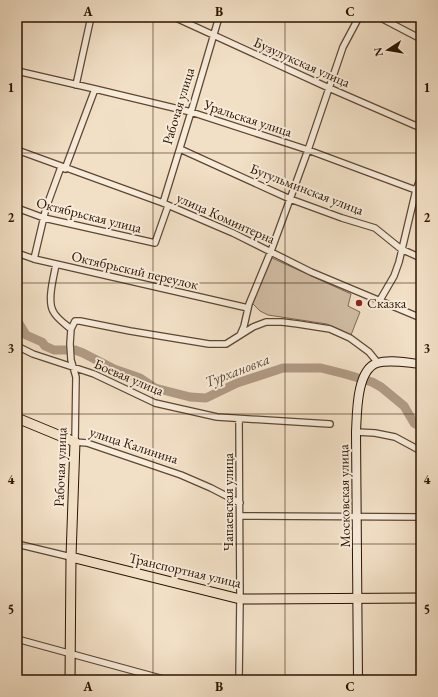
<svg xmlns="http://www.w3.org/2000/svg" width="438" height="697" font-family="'EB Garamond',serif">
<style>
.green{fill:#d1bda4;stroke:#7f6852}
.lines{fill:none;stroke-linecap:round;stroke-linejoin:round}
.river{stroke:#af9a83;stroke-width:9}
.street-casing{stroke:#5e4632;stroke-width:8}
.secondary-casing{stroke:#2d1300;stroke-width:10}
.primary-casing{stroke:#2d1300;stroke-width:11}
.street{stroke:#f7ebda;stroke-width:5.5}
.secondary{stroke:#f7ebda;stroke-width:8}
.primary{stroke:#f2e0c6;stroke-width:9}
.grid{fill:none;stroke:#2d1300;stroke-width:1;stroke-opacity:0.55}
.poi-dot{fill:#8f2418;stroke:#f7ebda;stroke-width:1.5}
.labels{text-anchor:middle;dominant-baseline:central;stroke-width:4;stroke-linejoin:round;paint-order:stroke}
.street-label{font-size:14px;fill:#2d1300;stroke:#f7ebda}
.poi-label{font-size:14px;fill:#2d1300;stroke:#f7ebda;text-anchor:start}
.water-label{font-size:15px;font-style:italic;fill:#614934;stroke:#f7ebda}
.neatline{fill:none;stroke:#2d1300;stroke-width:1.5}
.grid-label{font-size:13px;text-anchor:middle;font-weight:bold;fill:#2d1300}
</style>
<rect width="100%" height="100%" fill="#f2e0c6"/>
<filter id="stains"><feTurbulence type="fractalNoise" baseFrequency=".005" numOctaves="4"/><feColorMatrix values="0 0 0 0 .2 0 0 0 0 .09 0 0 0 0 .02 0 0 0 .5 -.17"/></filter>
<radialGradient id="worn" r=".72"><stop offset=".6" stop-color="#630" stop-opacity="0"/><stop offset="1" stop-color="#630" stop-opacity=".3"/></radialGradient>
<!-- green -->
<path class="green" d="M272,258L351,294L348,306L360,312L351,335L327,324L268,315L260,311L252,303Z"/>
<g class="lines">
<!-- river -->
<path class="river" d="M17,320L26,335L42,342L45,346L54,350H75L83,353L114,369L140,378L155,388L190,397L206,398L237,383L283,368H321L345,374L372,382L381,387L404,406L414,423L421,427"/>
<!-- street casing -->
<g class="street-casing">
<path id="street" d="M174,17L329,88L421,128
M379,17L421,39
M17,71L95,89L191,112L308,150L421,192
M76,85L91,17
M180,149L290,199L342,218L375,228L401,249L421,258
M17,150L163,203L233,233L311,272L421,318
M65,169L95,89
M163,203L191,112L219,17
M17,208L44,218L155,243L168,206
M17,253L34,259L56,264L248,308
M34,259L46,208L61,167
M56,264C54,276 47,300 53,311C56,318 65,324 71,329
M380,300L394,276L399,262L416,190L421,177
M240,335L244,326L249,304L271,251L308,150L343,47L359,17
M17,346L33,354L94,374L155,403L217,417L330,424
M239,419L240,599L239,680
M356,432L375,433L395,437L421,451
M240,503L211,488L181,475L87,443L75,442L76,377L71,360L70,344L71,329L75,321H80L130,331L209,344H226L253,327L266,322H282L298,324L330,329L350,338L369,352L378,363
M240,516L421,517
M17,544L71,557
M17,639L167,680"/>
</g>
<!-- secondary casing -->
<g class="secondary-casing">
<path id="secondary" d="M358,680L356,432C357,415 356,370 377,363C390,359 408,363 421,364"/>
</g>
<!-- primary casing -->
<g class="primary-casing">
<path id="primary" d="M17,418L75,442L71,557L70,680
M71,557L240,599L421,598"/>
</g>
<!-- street -->
<use href="#street" class="street"/>
<!-- secondary -->
<use href="#secondary" class="secondary"/>
<!-- primary -->
<use href="#primary" class="primary"/>
</g>
<!-- grid -->
<path class="grid" d="M153,17V680M285,17V680M17,153H421M17,283H421M17,414H421M17,544H421"/>
<!-- markers -->
<circle class="poi-dot" cx="359" cy="303" r="4"/>
<g class="labels">
<!-- street labels -->
<g class="street-label">
<text transform="translate(302 62) rotate(24)">Бузулукская улица</text>
<text transform="translate(178 106) rotate(-73)">Рабочая улица</text>
<text transform="translate(248 118) rotate(18)">Уральская улица</text>
<text transform="translate(307 189) rotate(21)">Бугульминская улица</text>
<text transform="translate(89 215) rotate(14)">Октябрьская улица</text>
<text transform="translate(226 218) rotate(24)">улица Коминтерна</text>
<text transform="translate(135 270) rotate(13)">Октябрьский переулок</text>
<text transform="translate(129 377) rotate(23)">Боевая улица</text>
<text transform="translate(134 445) rotate(18)">улица Калинина</text>
<text transform="translate(60 467) rotate(-88)">Рабочая улица</text>
<text transform="translate(344 496) rotate(-91)">Московская улица</text>
<text transform="translate(228 502) rotate(-90)">Чапаевская улица</text>
<text transform="translate(185 570) rotate(13)">Транспортная улица</text>
</g>
<!-- poi labels -->
<g class="poi-label">
<text x="367" y="303">Сказка</text>
</g>
<!-- water labels -->
<g class="water-label">
<text transform="translate(237 370) rotate(-21)">Турхановка</text>
</g>
</g>
<!-- margin -->
<rect width="438" height="697" fill="none" stroke="#f2e0c6" stroke-width="44"/>
<!-- north arrow -->
<g transform="translate(388 50) rotate(258)" stroke="#f7ebda" stroke-width="3" paint-order="stroke">
<path d="M0-3L7 15L0 10L-7 15Z" fill="#2d1300"/>
<text y="-6" font-size="11" font-weight="bold" text-anchor="middle" fill="#2d1300">N</text>
</g>
<rect x="22" y="22" width="394" height="653" class="neatline"/>
<g class="grid-label">
<text x="88" y="16">A</text>
<text x="219" y="16">B</text>
<text x="350" y="16">C</text>
<text x="11" y="92">1</text>
<text x="427" y="92">1</text>
<text x="11" y="222">2</text>
<text x="427" y="222">2</text>
<text x="11" y="353">3</text>
<text x="427" y="353">3</text>
<text x="11" y="484">4</text>
<text x="427" y="484">4</text>
<text x="11" y="614">5</text>
<text x="427" y="614">5</text>
<text x="88" y="691">A</text>
<text x="219" y="691">B</text>
<text x="350" y="691">C</text>
</g>
<rect width="100%" height="100%" filter="url(#stains)"/>
<rect width="100%" height="100%" fill="url(#worn)"/>
</svg>
